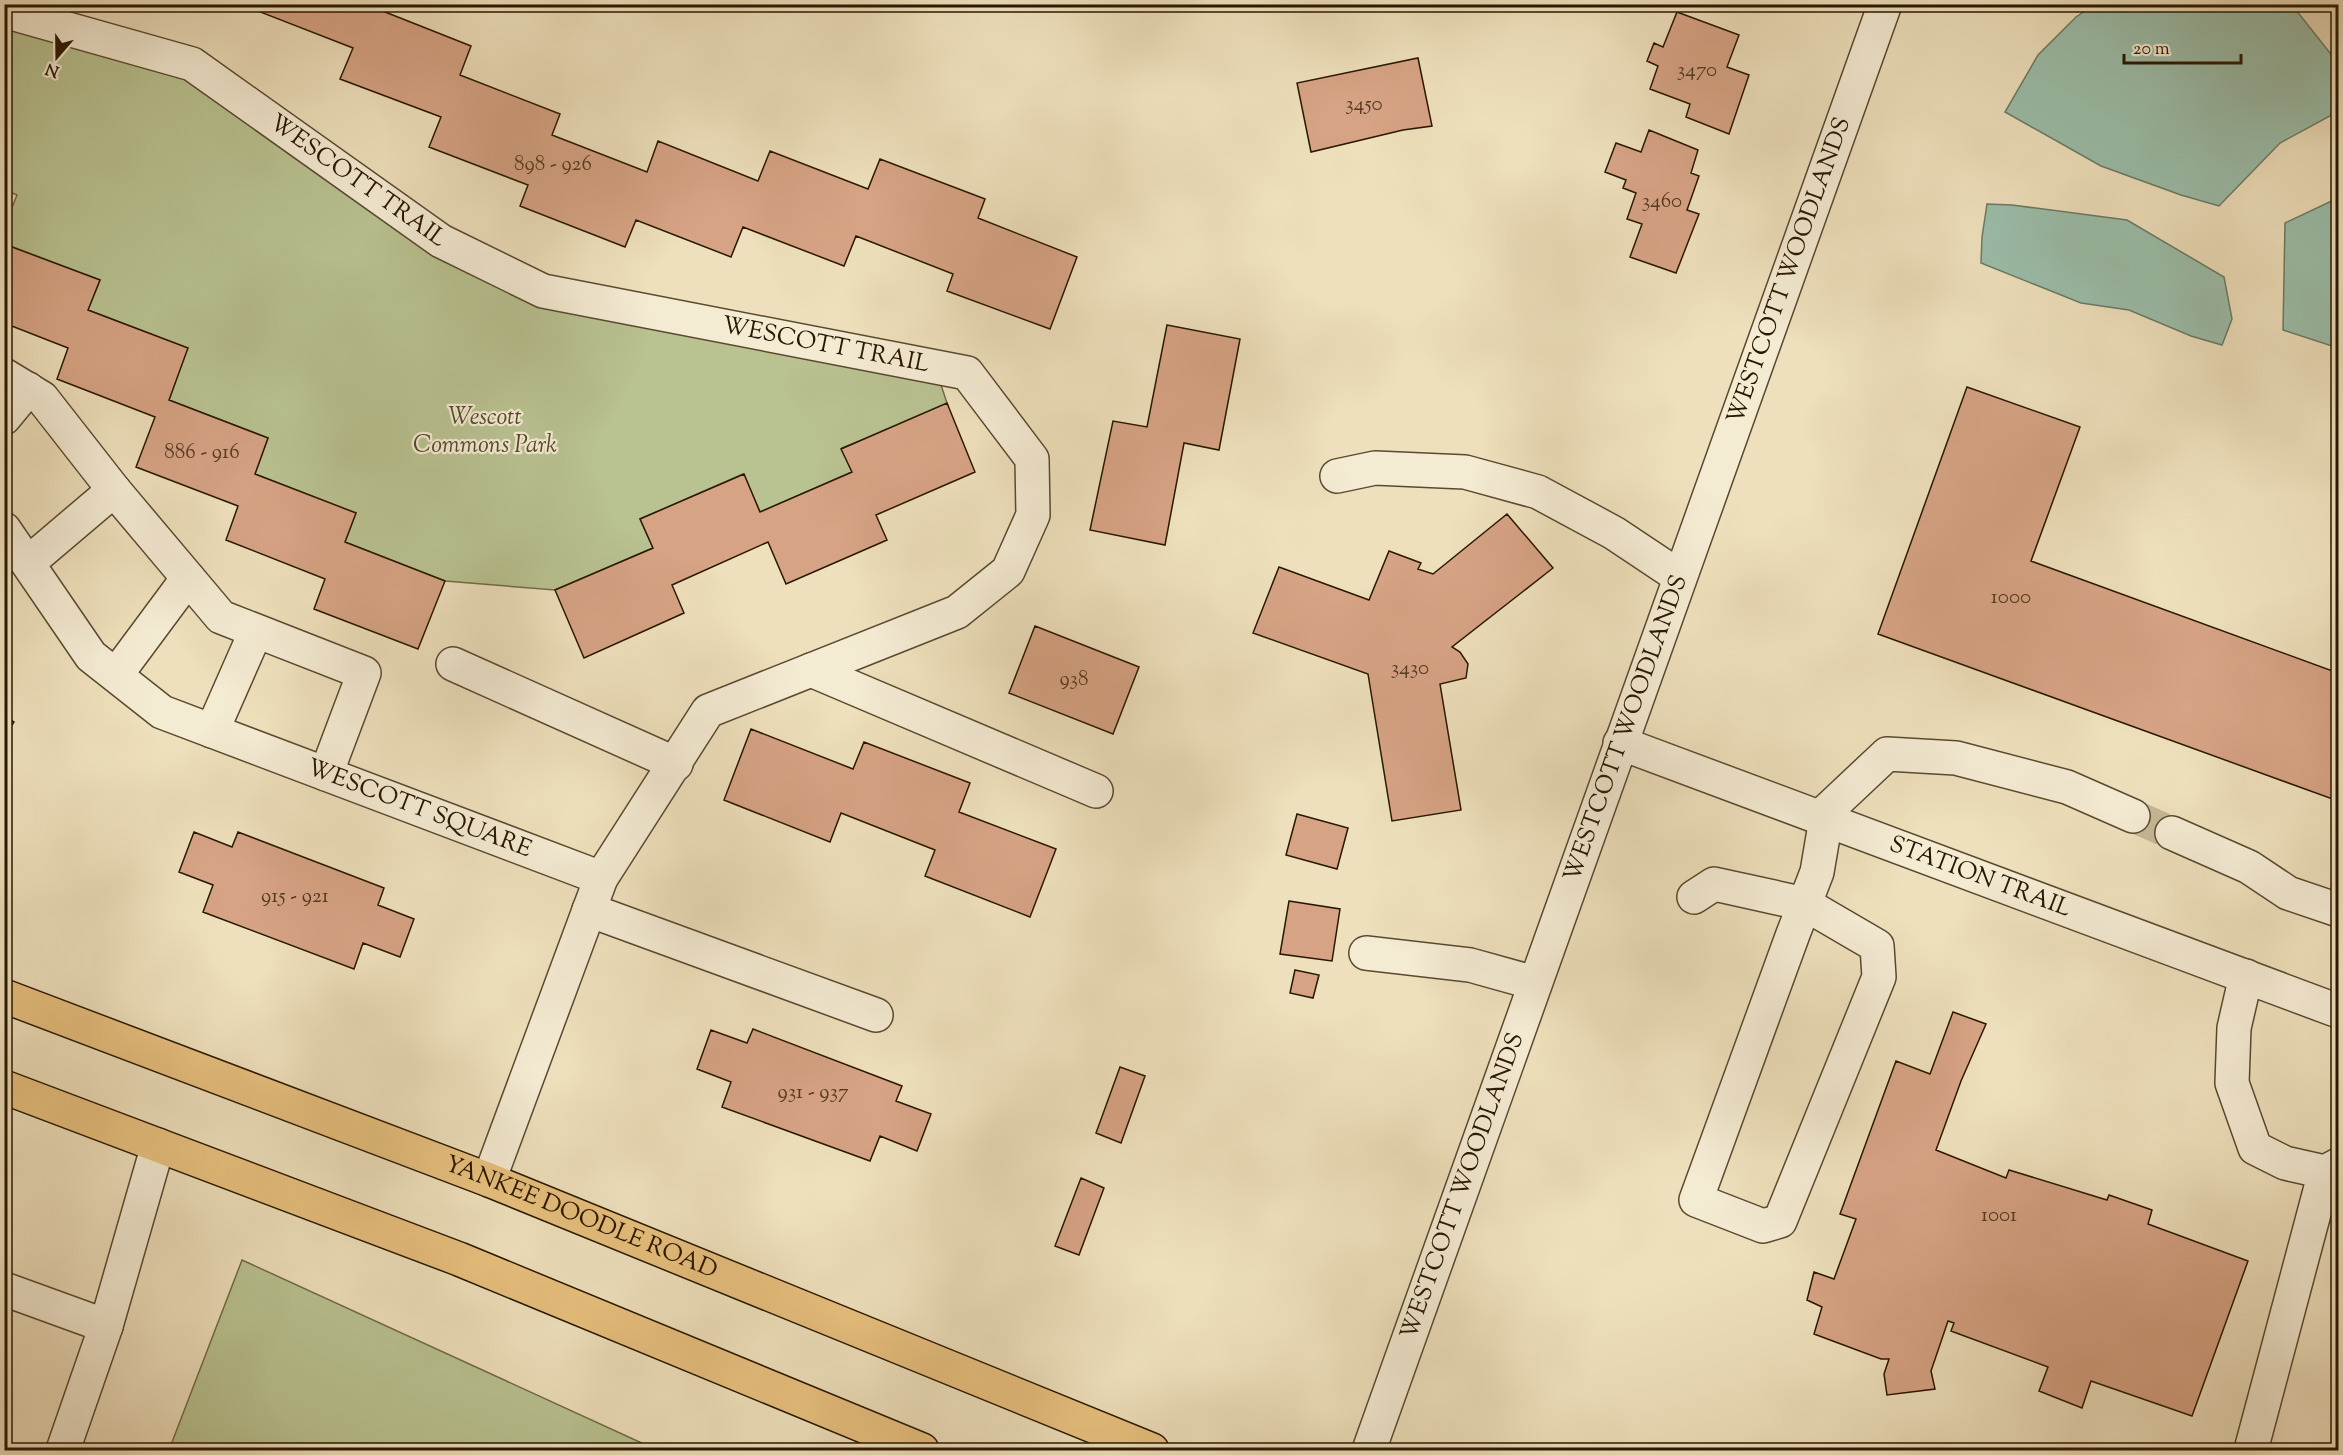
<svg xmlns="http://www.w3.org/2000/svg" width="2343" height="1455" font-family="'Sorts Mill Goudy',serif">
<style>
.green{fill:#b9c291;stroke:#706c48;stroke-width:1.5}
.water{fill:#9bbeaa;stroke:#6d7b66;stroke-width:1.5}
.building{fill:#d6a384;stroke:#281700;stroke-width:1.5}
.lines{fill:none;stroke-linecap:round;stroke-linejoin:round}
.minor-tunnel{stroke:#c6b896;stroke-width:33;stroke-dasharray:33 16;stroke-linecap:butt}
.minor-casing{stroke:#5a492f;stroke-width:36}
.major-casing{stroke:#281700;stroke-width:36}
.minor{stroke:#f4ebd3;stroke-width:33}
.major{stroke:#e7c07e;stroke-width:33}
.labels{text-anchor:middle;dominant-baseline:central;stroke-width:4.5;stroke-linejoin:round;paint-order:stroke}
.number-label{font-size:21px;fill:#543a21}
.street-label{font-size:24px;fill:#281700;stroke:#f4ebd3}
.park-label{font-size:24px;font-style:italic;fill:#544a2c;stroke:#f4ebd3}
</style>
<rect width="100%" height="100%" fill="#eee0bc"/>
<filter id="stains"><feTurbulence type="fractalNoise" baseFrequency=".00333" numOctaves="4"/><feColorMatrix values="0 0 0 0 .2 0 0 0 0 .09 0 0 0 0 .02 0 0 0 .5 -.17"/></filter>
<radialGradient id="worn" r=".72"><stop offset=".6" stop-color="#630" stop-opacity="0"/><stop offset="1" stop-color="#630" stop-opacity=".3"/></radialGradient>
<!-- green -->
<path class="green" d="M4,11L192,64L543,291L935,367L948,406L842,448L852,472L760,512L743,474L640,519L653,548L555,590L445,581L345,542L356,513L255,474L268,438L169,400L187,348L88,310L100,280L5,244V225L17,195L5,190Z
M242,1260L657,1450H169Z"/>
<!-- water -->
<path class="water" d="M2094,5H2292L2338,63V104L2330,116L2280,143L2219,206L2181,195L2101,166L2005,112L2038,55L2076,17Z
M2338,198V348L2283,330L2285,223Z
M1987,204L2012,205L2127,220L2224,277L2232,319L2222,345L2191,336L2129,310L2081,303L1981,263L1982,237Z"/>
<!-- building -->
<path class="building" d="M251,4H371L370,6L471,46L460,75L560,114L552,135L647,172L658,141L758,181L770,151L868,189L880,159L985,199L978,218L1077,257L1050,329L947,291L953,274L856,236L844,266L743,227L731,257L636,220L625,247L520,206L528,185L429,147L441,117L340,79L353,48L250,8Z
M1677,12L1739,35L1727,67L1749,75L1729,134L1686,117L1690,104L1650,89L1658,66L1647,61L1654,43L1663,47Z
M1418,58L1432,126L1403,130L1311,152L1297,83Z
M1649,130L1698,150L1691,173L1699,176L1687,210L1699,214L1676,273L1630,257L1642,224L1627,219L1636,193L1623,188L1626,180L1605,172L1616,143L1641,152Z
M4,244L100,280L88,310L188,348L169,400L268,438L255,474L356,513L345,542L445,581L418,649L314,609L325,579L226,540L238,506L136,467L155,417L57,379L68,348L4,323Z
M1167,325L1240,339L1219,450L1184,443L1165,545L1090,530L1113,421L1147,427Z
M1967,387L2080,427L2031,561L2338,673V801L1878,634Z
M947,403L975,472L876,515L887,540L786,584L768,542L672,585L684,613L584,658L555,590L653,548L640,519L744,474L760,512L852,472L841,449Z
M1507,514L1553,568L1452,647L1460,652L1468,664L1466,678L1440,684L1461,810L1392,821L1368,674L1253,633L1279,567L1369,600L1389,551L1421,563L1418,569L1433,574Z
M1035,626L1139,667L1113,734L1009,693Z
M4,716L14,722L4,737Z
M751,729L853,769L864,742L970,783L959,812L1056,849L1030,917L925,876L935,850L841,813L830,842L724,800Z
M1297,814L1348,828L1337,869L1286,855Z
M194,832L232,847L238,832L384,888L378,905L414,919L400,957L363,943L354,969L203,912L213,885L179,872Z
M1289,901L1340,909L1332,961L1280,954Z
M1295,970L1319,975L1313,998L1290,993Z
M1953,1012L1986,1024L1961,1081L1936,1150L2006,1178L2009,1170L2107,1200L2109,1195L2152,1210L2148,1224L2248,1261L2192,1416L2091,1381L2082,1408L2039,1391L2048,1367L1951,1331L1954,1323L1948,1321L1931,1371L1935,1389L1887,1395L1884,1374L1889,1359H1881L1814,1334L1822,1307L1807,1300L1814,1272L1834,1279L1856,1219L1840,1214L1896,1061L1930,1074Z
M753,1029L902,1086L896,1101L931,1114L917,1151L880,1136L870,1161L722,1107L731,1082L697,1069L711,1030L747,1043Z
M1120,1067L1145,1076L1121,1143L1096,1133Z
M1081,1178L1104,1188L1079,1255L1055,1246Z"/>
<g class="lines">
<!-- minor-tunnel -->
<path class="minor-tunnel" d="M2133,816L2172,833"/>
<!-- minor casing -->
<g class="minor-casing">
<g id="minor">
<path id="s1" d="M4,11L192,64L441,241L543,291L967,373L1032,459L1033,515L1008,571L957,612L708,711L601,878L489,1180"/>
<path d="M4,375L42,398L114,490L221,617L364,673L326,774"/>
<path d="M4,418L28,389"/>
<path d="M1337,476L1375,468L1465,472L1538,492L1614,533L1680,577"/>
<path id="s2" d="M4,529L91,656L162,712L601,878"/>
<path d="M28,563L114,490"/>
<path d="M453,664L676,764"/>
<path d="M811,670L1096,791"/>
<path d="M116,675L188,578"/>
<path d="M212,731L256,631"/>
<path id="s3" d="M1620,743L2338,1011"/>
<path d="M1820,817L1887,754L1956,758L2067,787L2133,816"/>
<path d="M2172,833L2249,867L2288,893L2338,910"/>
<path d="M1694,897L1714,884L1805,904L1877,946L1879,977L1780,1221L1763,1226L1696,1200L1793,934L1817,872L1826,819"/>
<path d="M589,910L876,1015"/>
<path d="M1366,953L1470,965L1535,983"/>
<path d="M2246,976L2234,1028L2232,1083L2255,1148L2285,1163L2325,1172L2338,1165"/>
<path d="M4,1289L106,1326"/>
<path d="M63,1450L106,1326L158,1145"/>
<path id="s4" d="M1369,1450L1885,4"/>
<path d="M2251,1450L2325,1172"/>
</g>
</g>
<!-- major casing -->
<g class="major-casing">
<g id="major">
<path id="s5" d="M4,996L489,1180L1152,1450"/>
<path d="M4,1087L459,1259L922,1450"/>
</g>
</g>
<!-- minor -->
<use href="#minor" class="minor"/>
<!-- major -->
<use href="#major" class="major"/>
</g>
<g class="labels">
<!-- number labels -->
<g class="number-label">
<text x="1697" y="71">3470</text>
<text x="1364" y="105">3450</text>
<text x="553" y="165">898 - 926</text>
<text x="1662" y="202">3460</text>
<text x="202" y="453">886 - 916</text>
<text x="2011" y="598">1000</text>
<text x="1410" y="669">3430</text>
<text x="1074" y="680">938</text>
<text x="295" y="897">915 - 921</text>
<text x="813" y="1093">931 - 937</text>
<text x="1999" y="1216">1001</text>
</g>
<!-- street labels -->
<g class="street-label">
<text stroke="none"><textPath href="#s1" startOffset="398">WESCOTT TRAIL</textPath></text>
<text stroke="none"><textPath href="#s4" startOffset="1252">WESTCOTT WOODLANDS</textPath></text>
<text stroke="none"><textPath href="#s1" startOffset="902">WESCOTT TRAIL</textPath></text>
<text stroke="none"><textPath href="#s4" startOffset="766">WESTCOTT WOODLANDS</textPath></text>
<text stroke="none"><textPath href="#s2" startOffset="519">WESCOTT SQUARE</textPath></text>
<text stroke="none"><textPath href="#s3" startOffset="384">STATION TRAIL</textPath></text>
<text stroke="none"><textPath href="#s4" startOffset="280">WESTCOTT WOODLANDS</textPath></text>
<text stroke="none"><textPath href="#s5" startOffset="618">YANKEE DOODLE ROAD</textPath></text>
</g>
<!-- park labels -->
<g class="park-label">
<text x="485" y="418">Wescott<tspan x="485" dy="28">Commons Park</tspan></text>
</g>
</g>
<!-- margin -->
<rect width="2343" height="1455" fill="none" stroke="#eee0bc" stroke-width="24"/>
<rect x="6" y="6" width="2331" height="1443" fill="none" stroke="#281700" stroke-width="3"/>
<rect x="12" y="12" width="2319" height="1431" fill="none" stroke="#281700" stroke-width="1.5"/>
<!-- north arrow -->
<g transform="translate(57 57) rotate(200)" stroke="#f4ebd3" stroke-width="4.5" paint-order="stroke">
<path d="M0-4.5L10 22L0 15L-10 22Z" fill="#281700"/>
<text y="-9" font-size="16" font-weight="bold" text-anchor="middle" fill="#281700">N</text>
</g>
<!-- scale -->
<path d="M2124 54v9h117v-9" fill="none" stroke="#281700" stroke-width="3"/>
<text x="2133" y="54" font-size="18" fill="#281700" stroke="#f4ebd3" stroke-width="4.5" paint-order="stroke">20 m</text>
<rect width="100%" height="100%" filter="url(#stains)"/>
<rect width="100%" height="100%" fill="url(#worn)"/>
</svg>
